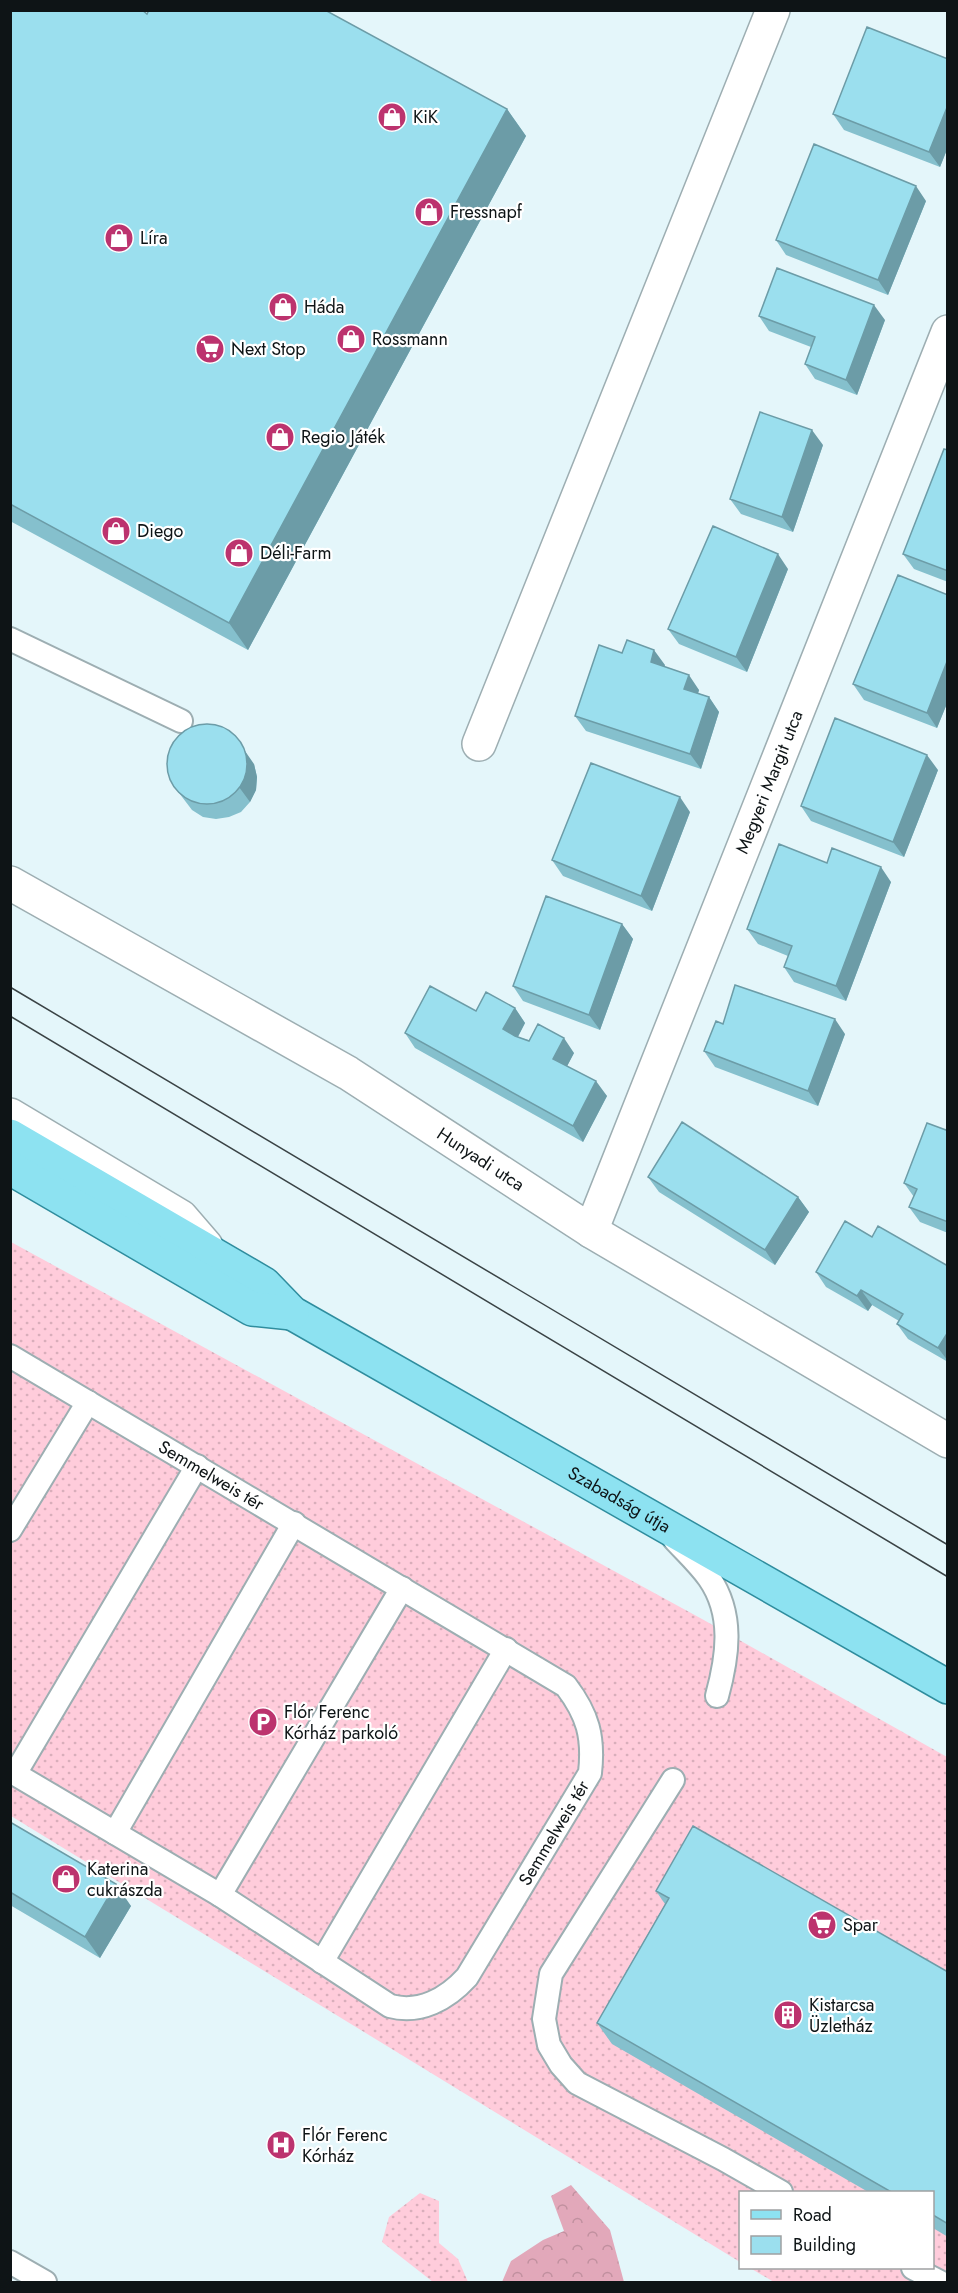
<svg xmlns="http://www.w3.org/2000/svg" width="958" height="2293" font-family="Jost,sans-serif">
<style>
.grass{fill:url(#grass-dots)}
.forest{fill:url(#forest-crowns)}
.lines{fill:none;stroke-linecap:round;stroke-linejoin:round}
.lane-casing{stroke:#9daeb2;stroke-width:26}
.street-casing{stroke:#9daeb2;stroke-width:36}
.primary-casing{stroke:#2f8d9e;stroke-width:36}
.lane{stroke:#fff;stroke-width:22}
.street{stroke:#fff;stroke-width:33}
.primary{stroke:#8de2f1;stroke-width:33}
.tram{stroke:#3a4345;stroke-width:1.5}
.wall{fill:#85c0cd}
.shaded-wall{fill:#6c9ca7}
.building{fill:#9bdfee;stroke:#6c9ca7;stroke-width:1.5}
.labels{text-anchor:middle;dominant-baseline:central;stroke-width:4.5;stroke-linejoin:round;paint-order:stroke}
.poi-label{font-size:18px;fill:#0e1416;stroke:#fff;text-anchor:start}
.street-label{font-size:18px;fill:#0e1416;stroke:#fff}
</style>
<defs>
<pattern id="grass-dots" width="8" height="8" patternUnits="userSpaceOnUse" patternTransform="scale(1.5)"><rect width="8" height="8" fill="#ffccdb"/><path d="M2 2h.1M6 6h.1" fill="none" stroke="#d9aebb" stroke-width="1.8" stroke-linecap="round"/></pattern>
<pattern id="forest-crowns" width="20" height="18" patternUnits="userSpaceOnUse" patternTransform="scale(1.5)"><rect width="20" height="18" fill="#e2a8ba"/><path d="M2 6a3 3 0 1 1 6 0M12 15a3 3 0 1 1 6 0" fill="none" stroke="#c1909f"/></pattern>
</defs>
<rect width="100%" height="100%" fill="#e4f6fa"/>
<!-- grass -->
<path class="grass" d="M11,1242L702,1619L947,1757V2282H774L750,2268H932V2192H740V2262L11,1816Z
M420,2193L439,2201V2243L458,2259L468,2282H433L382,2242L389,2217Z"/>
<!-- forest -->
<path class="forest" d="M571,2185L610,2230L624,2282H502L511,2261L543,2240L564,2231L551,2196Z"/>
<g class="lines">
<!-- lane casing -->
<g class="lane-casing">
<g id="lane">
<path d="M10,639L181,721"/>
<path id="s1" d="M10,1356L566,1686C588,1715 594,1737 590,1773L467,1977C447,1999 420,2014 390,2006L220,1895L10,1771"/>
<path d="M10,1530L88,1402"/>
<path d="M674,1539C686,1552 699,1564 709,1578C734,1614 728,1656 717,1696"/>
<path d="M15,1774L197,1466"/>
<path d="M673,1780L551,1974L544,2019L549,2045L561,2065L577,2083L723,2159L781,2192"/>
<path d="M115,1833L294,1523"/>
<path d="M220,1895L402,1588"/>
<path d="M322,1962L506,1649"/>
<path d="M10,2262L45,2282"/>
<path d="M913,2268L940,2282"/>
</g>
</g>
<!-- street casing -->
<g class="street-casing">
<g id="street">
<path d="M479,744L773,10"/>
<path id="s2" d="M10,883L348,1073L591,1231L948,1441"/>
<path d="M10,1115L181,1217L206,1246"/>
<path id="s3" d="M591,1231L948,332"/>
</g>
</g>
<!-- primary casing -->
<g class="primary-casing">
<g id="primary">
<path id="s4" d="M10,1136L264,1284L292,1313L948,1687"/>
<path d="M10,1168L252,1309L292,1313"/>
</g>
</g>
<!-- lane -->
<use href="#lane" class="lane"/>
<!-- street -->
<use href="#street" class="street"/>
<!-- primary -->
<use href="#primary" class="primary"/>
<!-- tram -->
<path class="tram" d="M10,987L948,1545
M10,1016L948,1577"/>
</g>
<!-- wall -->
<path class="wall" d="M10,10L147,14L507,109L526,136L248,650L10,521Z
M948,59V147L940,167L844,130L833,114Z
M926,201L888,295L786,255L776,240Z
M759,316L885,320L857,395L815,379L805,364L811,347L769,331Z
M823,445L793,532L741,514L730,499Z
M948,450V582L914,569L903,554Z
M788,569L747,672L679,644L668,629Z
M948,595V701L937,728L864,700L853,684Z
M622,653L665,665L664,666L699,690L698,693L709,697L719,712L701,769L586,731L575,716Z
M254,764L257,777L256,790L250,802L241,812L229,817L216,819L203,817L192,810L173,785Z
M938,770L904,857L811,821L801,806Z
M690,812L652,911L563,876L552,860Z
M827,863L891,882L846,1001L794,982L784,967L788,956L758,944L747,929Z
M622,924L633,939L600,1030L523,1001L513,986Z
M515,1008L525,1023L518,1037L574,1053L567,1066L607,1096L583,1142L415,1048L405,1033L476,1011Z
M723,1024L845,1034L818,1106L715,1067L704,1051Z
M948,1127V1233L920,1222L909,1207L914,1197L904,1183L946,1130Z
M648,1177L798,1197L809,1212L775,1265L659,1192Z
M948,1266V1362L908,1339L897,1324L899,1321L872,1305L868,1311L826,1287L816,1272Z
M10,1822L131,1906L100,1958L10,1905Z
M656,1891L948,1972V2237L933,2228V2193H870L612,2044L597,2023L665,1904Z"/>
<!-- shaded-wall -->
<path class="shaded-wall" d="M948,105V147L940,167L929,152Z
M507,109L526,136L248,650L229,623Z
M916,186L926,201L888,295L878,280Z
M874,305L885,320L857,395L846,380Z
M812,430L823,445L793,532L782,517Z
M778,554L788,569L747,672L736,657Z
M654,650L665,665L661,677L651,662Z
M948,659V701L937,728L927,713Z
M689,675L699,690L695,704L684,689Z
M709,697L719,712L701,769L690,754Z
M236,738L254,764L257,777L256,790L250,802L239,787Z
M927,755L938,770L904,857L893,842Z
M680,797L690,812L652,911L641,896Z
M881,867L891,882L846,1001L836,986Z
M622,924L633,939L600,1030L589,1015Z
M515,1008L525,1023L514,1044L503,1029Z
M835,1019L845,1034L818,1106L808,1091Z
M564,1038L574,1053L563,1074L553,1059Z
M596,1081L607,1096L583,1142L573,1126Z
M798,1197L809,1212L775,1265L765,1250Z
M861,1290L872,1305L868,1311L857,1296Z
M948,1332V1361L938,1348Z
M116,1884L131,1906L100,1958L85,1937Z"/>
<!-- building -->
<path class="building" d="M10,10H142L147,14L149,10H325L507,109L229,623L10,504Z
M867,27L948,59V105L929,152L833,114Z
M814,144L916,186L878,280L776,240Z
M777,268L874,305L846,380L805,364L815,337L759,316Z
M760,412L812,430L782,517L730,499Z
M944,449L948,450V571L903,554Z
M713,526L778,554L736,657L668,629Z
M898,575L948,595V659L927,713L853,684Z
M627,640L654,650L651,662L689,675L684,689L709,697L690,754L575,716L599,645L622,653Z
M835,718L927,755L893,842L801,806Z
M167 764a40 40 0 1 1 80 0a40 40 0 1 1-80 0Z
M591,763L680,797L641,896L552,860Z
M779,844L827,863L832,848L881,867L836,986L784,967L792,946L747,929Z
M546,896L622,924L589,1015L513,986Z
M735,985L835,1019L808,1091L704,1051L716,1021L723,1024Z
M430,986L476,1011L486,992L515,1008L503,1029L515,1036L529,1041L538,1024L564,1038L553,1059L596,1081L573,1126L405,1033Z
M682,1122L798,1197L765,1250L648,1177Z
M927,1123L946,1130L948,1127V1222L909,1207L917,1189L904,1183Z
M845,1221L872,1237L878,1226L948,1266V1332L938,1348L897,1324L903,1314L861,1290L857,1296L816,1272Z
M10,1822L116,1884L85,1937L10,1892Z
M693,1826L948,1972V2224L933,2215V2193H893L597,2023L669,1898L656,1891Z"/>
<!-- icons -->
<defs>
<g id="shop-disc" transform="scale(1.5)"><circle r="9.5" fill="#bc336e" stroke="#fff"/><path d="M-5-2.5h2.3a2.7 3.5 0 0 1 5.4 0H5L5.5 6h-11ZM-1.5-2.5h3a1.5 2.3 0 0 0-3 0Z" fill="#fff"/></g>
<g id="supermarket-disc" transform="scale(1.5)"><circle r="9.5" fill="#bc336e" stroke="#fff"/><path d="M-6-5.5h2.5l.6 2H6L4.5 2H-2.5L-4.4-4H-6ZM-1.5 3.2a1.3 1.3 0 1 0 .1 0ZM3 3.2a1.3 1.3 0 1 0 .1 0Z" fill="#fff"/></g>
<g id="parking-disc" transform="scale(1.5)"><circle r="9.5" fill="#bc336e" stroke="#fff"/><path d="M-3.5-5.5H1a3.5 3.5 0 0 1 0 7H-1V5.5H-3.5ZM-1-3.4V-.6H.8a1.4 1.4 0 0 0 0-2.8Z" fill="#fff"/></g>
<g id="building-disc" transform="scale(1.5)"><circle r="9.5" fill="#bc336e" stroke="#fff"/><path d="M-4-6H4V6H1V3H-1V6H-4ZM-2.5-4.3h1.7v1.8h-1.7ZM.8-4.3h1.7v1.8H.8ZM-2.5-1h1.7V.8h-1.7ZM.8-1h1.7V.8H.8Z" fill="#fff"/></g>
<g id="hospital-disc" transform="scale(1.5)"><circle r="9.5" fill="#bc336e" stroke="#fff"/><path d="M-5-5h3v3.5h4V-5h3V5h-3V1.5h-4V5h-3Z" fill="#fff"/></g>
</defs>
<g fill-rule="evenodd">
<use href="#shop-disc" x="392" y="117"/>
<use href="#shop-disc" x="429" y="212"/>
<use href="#shop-disc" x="119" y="238"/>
<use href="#shop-disc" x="283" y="307"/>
<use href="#shop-disc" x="351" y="339"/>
<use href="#supermarket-disc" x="210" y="349"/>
<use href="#shop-disc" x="280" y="437"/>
<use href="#shop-disc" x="116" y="531"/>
<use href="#shop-disc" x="239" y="553"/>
<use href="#parking-disc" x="263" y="1722"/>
<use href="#shop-disc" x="66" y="1879"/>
<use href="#supermarket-disc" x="822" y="1925"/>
<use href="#building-disc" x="788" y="2015"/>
<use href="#hospital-disc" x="281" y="2145"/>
</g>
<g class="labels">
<!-- poi labels -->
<g class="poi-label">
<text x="413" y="117">KiK</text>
<text x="450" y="212">Fressnapf</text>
<text x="140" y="238">Líra</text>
<text x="304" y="307">Háda</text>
<text x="372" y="339">Rossmann</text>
<text x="231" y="349">Next Stop</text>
<text x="301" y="437">Regio Játék</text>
<text x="137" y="531">Diego</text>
<text x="260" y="553">Déli-Farm</text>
<text x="284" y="1712">Flór Ferenc<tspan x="284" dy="21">Kórház parkoló</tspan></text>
<text x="87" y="1869">Katerina<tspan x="87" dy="21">cukrászda</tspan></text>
<text x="843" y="1925">Spar</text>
<text x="809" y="2005">Kistarcsa<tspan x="809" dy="21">Üzletház</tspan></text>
<text x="302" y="2135">Flór Ferenc<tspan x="302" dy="21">Kórház</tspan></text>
</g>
<!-- street labels -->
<g class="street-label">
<text stroke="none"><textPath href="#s3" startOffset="483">Megyeri Margit utca</textPath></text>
<text stroke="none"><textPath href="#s2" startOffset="546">Hunyadi utca</textPath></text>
<text stroke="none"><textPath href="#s1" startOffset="234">Semmelweis tér</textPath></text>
<text stroke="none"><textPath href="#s4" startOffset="711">Szabadság útja</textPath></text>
<text transform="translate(554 1833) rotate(-59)">Semmelweis tér</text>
</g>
</g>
<!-- border -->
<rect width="958" height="2293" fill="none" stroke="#0e1416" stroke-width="24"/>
<!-- legend -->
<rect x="739" y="2191" width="195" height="78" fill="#ffffff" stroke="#9fa1a2" stroke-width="1.5"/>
<rect x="751" y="2210" width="30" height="9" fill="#8de2f1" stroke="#9fa1a2" stroke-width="1.5"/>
<text x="793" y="2221" font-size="18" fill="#0e1416">Road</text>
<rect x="751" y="2236" width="30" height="18" fill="#9bdfee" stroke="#9fa1a2" stroke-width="1.5"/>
<text x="793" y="2251" font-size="18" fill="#0e1416">Building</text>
</svg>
